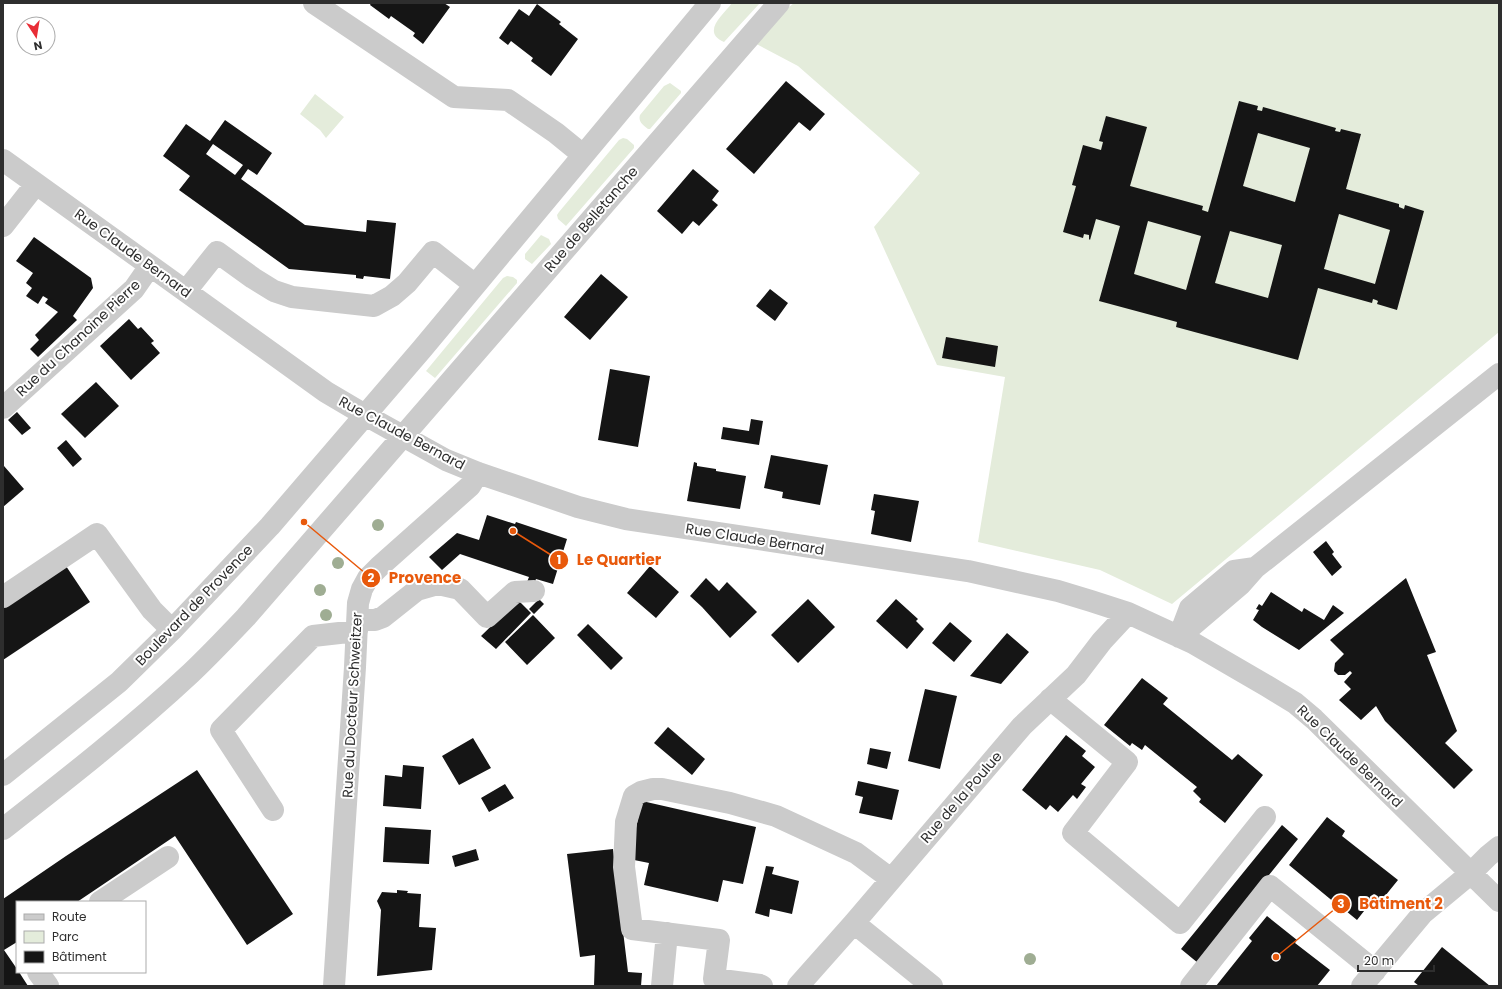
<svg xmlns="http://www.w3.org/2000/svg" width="1502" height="989" font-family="Poppins,sans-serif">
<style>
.green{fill:#e4ecdb}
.building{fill:#151515;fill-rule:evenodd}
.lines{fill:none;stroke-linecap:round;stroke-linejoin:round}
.minor{stroke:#cbcbcb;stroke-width:22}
.tree{fill:#9fad93}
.labels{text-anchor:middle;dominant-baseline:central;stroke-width:4;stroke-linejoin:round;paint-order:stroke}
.street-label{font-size:14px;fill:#2e2e2e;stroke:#fff}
.leader{fill:none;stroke:#e8590c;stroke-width:1.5}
.callout-dot{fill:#e8590c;stroke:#fff;stroke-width:1.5}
.mark-label{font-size:12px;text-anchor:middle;font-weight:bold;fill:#fff}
.callout-label{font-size:15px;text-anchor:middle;font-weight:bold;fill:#e8590c;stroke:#fff;stroke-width:4;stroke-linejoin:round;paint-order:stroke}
</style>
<rect width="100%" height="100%" fill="#fff"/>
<!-- green -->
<path class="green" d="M732,3H760L724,42C701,32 723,15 732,3Z
M794,3H1499V332L1172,604L1100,570L978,542L1005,377L937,365L874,227L920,173L798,66L749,40Z
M670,83L681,91V93L650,129H648C643,125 638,122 640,115L664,86Z
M315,94L344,117L326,138L320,130L300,114Z
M623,138L627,139L634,145V148L566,226L558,219L557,215L559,212L619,140Z
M541,235L549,239L551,244L532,264L525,259V254Z
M507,276L513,277L517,280V283L435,378L426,371L503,278Z"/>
<!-- building -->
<path class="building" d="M371,3H444L450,7L423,44L413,36L415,33L391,16L389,19L370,5Z
M537,4L561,22L559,24L578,39L551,76L531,61L533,58L511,41L508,45L499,38L519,9L529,16Z
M786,81L825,114L810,131L799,122L754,174L726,149Z
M1239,101L1258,106L1257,110L1262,111L1263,107L1336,128L1335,131L1340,132L1341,129L1361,134L1346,189L1399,204V207L1404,209L1405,205L1424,211L1397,310L1377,304L1378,301L1376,300L1373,299L1372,303L1318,288L1298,360L1176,327L1177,322L1099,301L1120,226L1096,219L1090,240L1089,239V235L1084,234L1083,238L1063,232L1076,186L1072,185L1083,145L1101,150L1103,142L1099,141L1106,116L1147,127L1130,186L1203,206L1202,210L1208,212ZM1258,133L1310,148L1295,202L1243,186ZM1339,214L1390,230L1375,284L1324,269ZM1148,221L1201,236L1186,290L1134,274ZM1230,231L1282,245L1268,298L1215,283Z
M225,120L272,153L257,175L248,169L241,179L305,225L366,232L367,220L396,223L390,279L364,276L363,279L356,278V275L289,269L179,190L190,176L163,156L186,124L210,141ZM213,144L243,165L235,175L206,154Z
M693,169L719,191L712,200L718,205L699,226L693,221L682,234L657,211Z
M34,237L91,278L93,288L73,316L77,320L38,357L30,349L39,340L35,335L58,312L45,303L48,299L43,296L38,304L26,296L32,288L26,283L33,273L16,261Z
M601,274L628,297L590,340L564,317Z
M770,289L788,303L775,321L756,306Z
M129,319L138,329L141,327L154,341L151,343L160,353L131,380L100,346Z
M946,337L998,346L995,367L942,358Z
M610,369L650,376L638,447L598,440Z
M96,382L119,406L85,438L61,414Z
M17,412L31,428L22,435L8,420Z
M751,419L763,421L759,445L721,439L723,427L749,431Z
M66,440L82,459L73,467L57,448Z
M771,455L828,465L820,505L782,498L783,492L764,488Z
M694,462L697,463V466L716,469V471L746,476L740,509L687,501Z
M4,466L24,489L3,507V467Z
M874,494L919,501L911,542L871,534L875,511L871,510Z
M487,515L515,524L516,522L567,539L553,584L536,579L534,584L527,582L529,577L460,554L442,570L429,557L457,533L479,540Z
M1326,541L1334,552L1332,554L1342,567L1332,576L1313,552Z
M66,566L90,602L3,660V608Z
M650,566L679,592L656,618L627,593Z
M706,578L719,591L727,582L757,612L730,638L702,607L690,596Z
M1406,578L1436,652L1427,655L1457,731L1445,743L1473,770L1454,789L1385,721L1376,706L1361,720L1339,700L1351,689L1344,682L1352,673L1350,671L1345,675H1338L1334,671L1335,663L1344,654L1330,640Z
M1271,592L1302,612L1304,608L1324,620L1333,605L1344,613L1299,650L1262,627L1253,620L1259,610L1256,609L1259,604L1262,606Z
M539,599L544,604L534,614L529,609Z
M808,599L835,627L798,663L771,635Z
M896,599L918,619L916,621L924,629L907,649L876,621Z
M518,600L531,613L496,649L481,636Z
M533,615L555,638L527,665L505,642Z
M950,622L972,641L954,662L932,643Z
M588,624L623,658L611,670L577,635Z
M1007,633L1029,652L1001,684L970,676Z
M1142,678L1168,698L1163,704L1232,760L1238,754L1263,775L1225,823L1199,802L1201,799L1193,791L1197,787L1145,745L1142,750L1132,743L1130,746L1104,725Z
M925,689L957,696L940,769L908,761Z
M668,727L705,759L692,775L654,743Z
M1066,735L1086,751L1082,756L1095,767L1081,784L1086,787L1077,799L1073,795L1058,812L1050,805L1046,810L1022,790Z
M473,738L491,768L459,785L442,756Z
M870,748L891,752L887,769L867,764Z
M403,765L424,767L421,809L383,806L385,775L402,777Z
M197,770L293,914L247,945L175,836L77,902H17V942L4,950L17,969V972H19L28,986H3V899L66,856Z
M858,781L899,790L892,820L859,813L863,797L855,795Z
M505,784L514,798L489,812L481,798Z
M642,801L756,827L743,884L723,880L718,902L644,885L649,863L629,859Z
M1327,817L1345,831L1342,836L1398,880L1381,901L1375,897L1357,920L1346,911L1344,914L1333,905L1335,903L1289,865Z
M1282,825L1298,839L1198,963L1181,949Z
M385,827L431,830L429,864L383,862Z
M476,849L479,860L455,867L452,856Z
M613,849L628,972L642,973L641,986H594L595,955L580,957L567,854Z
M766,866L774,867L772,874L799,881L792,914L770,909L769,917L755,913Z
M397,890L408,891L407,893L421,894L419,927L436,928L432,970L377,976L381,910L377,901L382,892L397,893Z
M1267,916L1297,940L1295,943L1330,970L1317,986H1216L1252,941L1249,938Z
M1442,947L1490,986H1419L1414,982Z"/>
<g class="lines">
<!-- minor -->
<path class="minor" d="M314,3L454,97L508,100L556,133L583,155
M3,160L326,392L365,415L446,460L478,473L578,507L626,519L968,571L1058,591L1091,601L1128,613L1193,643L1267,686L1295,703L1314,719L1499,901
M3,226L36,184
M186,291L217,252L253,278L274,291L292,297L374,306L392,296L407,283L433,252L475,285
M3,408L134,289L150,266
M1255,568L1234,571L1190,608L1179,637L1240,585L1255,568L1499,374
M3,597L97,534L152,610L172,630
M358,620H375L383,617L417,590L438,584L460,589L487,617L515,592L534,591
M1050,699L1127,762L1073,833L1180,923L1265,817
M3,775L119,682L172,630L270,526L422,349L710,3
M273,810L221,730L313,636L357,631
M3,829C67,779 131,729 191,673C210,655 228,636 246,617L779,3
M100,902L168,857
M854,923L932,986
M38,972L48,986
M334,986L355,667L358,603L362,589L368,578L379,567L470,486L478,473
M662,986L667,933
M762,986L760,985L714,979L719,940L632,929L624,867L626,822L634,796L641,792L653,789H662L730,803L776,816L856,853L891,879
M798,986L854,923L1022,726L1076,675L1102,641L1128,613
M1191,986L1270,886L1375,971
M1362,986L1423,913L1470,874L1488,856L1499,847"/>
</g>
<!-- trees -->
<g class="tree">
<circle cx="378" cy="525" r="6"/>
<circle cx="338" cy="563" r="6"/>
<circle cx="320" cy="590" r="6"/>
<circle cx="326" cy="615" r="6"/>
<circle cx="1030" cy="959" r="6"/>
</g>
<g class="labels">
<!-- street labels -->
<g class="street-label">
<text transform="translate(591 219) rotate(-49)">Rue de Belletanche</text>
<text transform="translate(133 253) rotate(36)">Rue Claude Bernard</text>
<text transform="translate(78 338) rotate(-43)">Rue du Chanoine Pierre</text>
<text transform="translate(402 433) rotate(28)">Rue Claude Bernard</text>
<text transform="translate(755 539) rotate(9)">Rue Claude Bernard</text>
<text transform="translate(194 605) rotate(-46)">Boulevard de Provence</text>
<text transform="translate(352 705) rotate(-87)">Rue du Docteur Schweitzer</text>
<text transform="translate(1350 756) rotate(44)">Rue Claude Bernard</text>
<text transform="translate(961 797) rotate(-49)">Rue de la Poulue</text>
</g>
</g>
<!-- callouts -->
<path class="leader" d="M513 531L559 560M304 522L371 578M1276 957L1341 904"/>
<g class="callout-dot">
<circle cx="513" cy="531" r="4"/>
<circle cx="304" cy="522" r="4"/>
<circle cx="1276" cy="957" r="4"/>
<circle cx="559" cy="560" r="10"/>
<circle cx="371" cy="578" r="10"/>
<circle cx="1341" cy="904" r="10"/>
</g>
<g class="mark-label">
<text x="559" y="564">1</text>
<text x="371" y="582">2</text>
<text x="1341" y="908">3</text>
</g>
<g class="callout-label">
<text x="619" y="565">Le Quartier</text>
<text x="425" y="583">Provence</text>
<text x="1401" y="909">Bâtiment 2</text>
</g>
<!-- border -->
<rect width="1502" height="989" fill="none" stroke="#2e2e2e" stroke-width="8"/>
<!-- legend -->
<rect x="16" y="901" width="130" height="72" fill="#ffffff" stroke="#ababab"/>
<rect x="24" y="914" width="20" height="6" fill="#cbcbcb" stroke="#ababab"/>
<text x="52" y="921" font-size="12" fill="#2e2e2e">Route</text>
<rect x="24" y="931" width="20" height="12" fill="#e4ecdb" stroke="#ababab"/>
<text x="52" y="941" font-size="12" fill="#2e2e2e">Parc</text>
<rect x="24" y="951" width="20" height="12" fill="#151515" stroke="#ababab"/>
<text x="52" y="961" font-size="12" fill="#2e2e2e">Bâtiment</text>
<!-- north arrow -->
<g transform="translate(36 36) rotate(168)"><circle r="19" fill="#ffffff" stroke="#ababab"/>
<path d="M0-3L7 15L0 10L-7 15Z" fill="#e82d36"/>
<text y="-6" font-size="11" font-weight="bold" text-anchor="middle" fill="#2e2e2e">N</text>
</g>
<!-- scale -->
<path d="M1358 965v6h76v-6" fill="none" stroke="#2e2e2e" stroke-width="2"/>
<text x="1364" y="965" font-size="12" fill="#2e2e2e" stroke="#ffffff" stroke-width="3" paint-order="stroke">20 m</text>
</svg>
